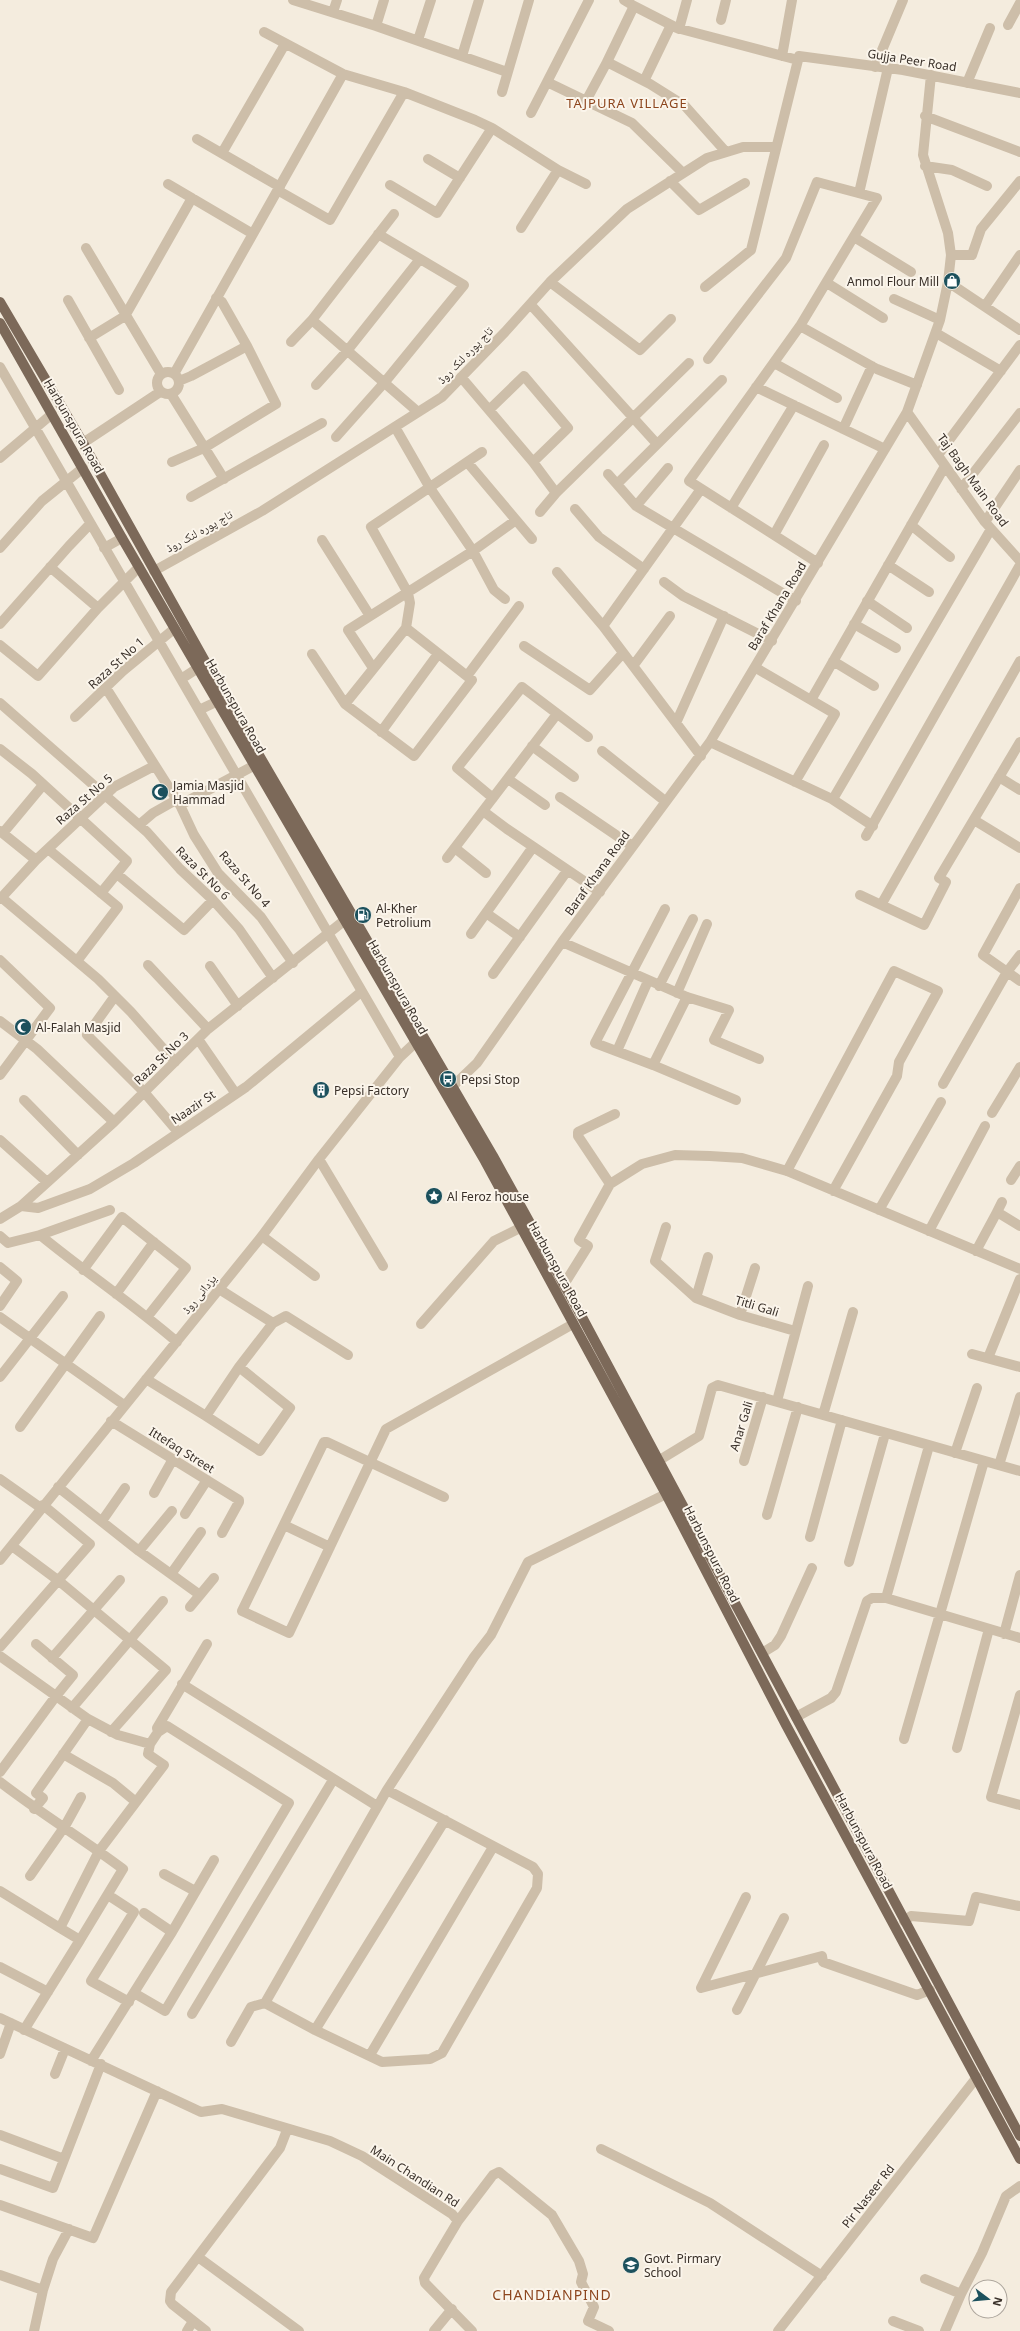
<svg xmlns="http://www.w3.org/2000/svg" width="1020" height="2331" font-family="'Noto Sans','Noto Naskh Arabic',sans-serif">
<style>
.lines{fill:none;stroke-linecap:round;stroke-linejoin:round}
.minor{stroke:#cdbea9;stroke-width:10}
.major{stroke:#7c6959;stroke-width:10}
.labels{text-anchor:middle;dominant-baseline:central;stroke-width:4;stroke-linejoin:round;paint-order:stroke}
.street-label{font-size:12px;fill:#393029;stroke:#fbf5eb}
.poi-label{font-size:12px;fill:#393029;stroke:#fbf5eb;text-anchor:start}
.neighbourhood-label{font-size:13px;letter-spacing:1px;fill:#8d461e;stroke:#fbf5eb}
.quarter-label{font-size:14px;letter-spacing:1px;fill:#8d461e;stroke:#fbf5eb}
</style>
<rect width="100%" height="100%" fill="#f4ecde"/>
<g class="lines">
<!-- minor -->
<path class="minor" d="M293,0L376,26L507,72
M624,0L634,6
M333,12L337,0
M721,20L726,0
M1008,25L1020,3
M376,26L384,0
M679,29L687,0
M264,32L343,74L404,92L475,120L492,128L558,170L586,184
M418,40L431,0
M462,56L479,0
M782,56L792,0
M607,62L634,6L677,28L798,60
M875,67L903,0
M644,81L671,25
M547,82L589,0
M967,83L990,28
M502,92L529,0
M586,101L607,62L650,84L685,106L726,152
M531,113L547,82L632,123L683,173
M925,116L1020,152
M197,139L280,187
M222,153L285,44
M428,159L460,178
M925,166L952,170L987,186
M670,181L699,210L745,183
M168,184L253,234
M390,185L437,213L492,128
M279,191L330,220L404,92
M859,193L888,68
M521,228L558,170
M854,237L911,272
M86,248L161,374
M951,255H972L981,229L1020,181
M550,282L640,350L671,319
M948,282L1020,330
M827,283L883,318
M705,287L751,250L799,56L903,70L1020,93
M894,299L940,320
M68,300L119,390
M531,305L657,444
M985,306L1020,255
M312,320L418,412
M936,333L1001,371
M89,338L125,316L192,198
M291,342L312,320L394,214
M708,359L786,258L817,182L877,198L800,326
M774,363L837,398
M0,367L400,1057
M157 383a11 11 0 1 1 22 0a11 11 0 1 1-22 0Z
M174,374L343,74
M461,377L533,462L556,493L689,363
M179,381L191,376L247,346
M316,385L347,351L420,259
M756,387L885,449
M171,394L224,479
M489,410L524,376L568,428L533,462
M907,412L985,522L1020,561
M843,429L872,366
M336,437L384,383L464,285L378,234
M83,443L160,392
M938,455L1020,345
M0,458L52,414
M172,462L204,448L276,404L247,346L222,302L216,298
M468,463L516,520L473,551L494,590L505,599
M608,474L636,506L796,601
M617,484L722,380
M961,489L1020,413
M191,497L322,423
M636,506L668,468
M731,508L794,405
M575,509L599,537L644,569
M540,512L556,493
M516,520L532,539
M985,522L1020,470
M911,525L950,557
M774,535L824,445
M322,540L370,616
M0,548L42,501L83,468
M104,548L122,538
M818,563L689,481L800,326L877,369L917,385
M888,565L929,592
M50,567L98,608
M154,571L262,511L442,397L505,332L550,282L627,209L707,158L743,147H776
M557,572L603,626
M664,582L683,596L772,641
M867,601L907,628
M0,624L69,546L90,524
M854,624L896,648
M406,628L472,680L414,756L345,704L406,628L410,603L408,593L371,527L482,452
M0,645L38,676L98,608L139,567
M524,646L590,690L623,653
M312,654L345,704
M833,661L874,686
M633,666L670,616
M373,668L348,630L473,551L430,488L395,427
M756,668L811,700L945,466
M467,676L519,606
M181,679L198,668
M106,688L180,805L194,835L218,873L261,917L293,963
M0,703L147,832L180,869L213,900L239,929L273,978
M199,710L218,701
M75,717L123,671L174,629
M676,723L724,616
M381,732L438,654
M710,742L832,799L873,826
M532,746L574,777
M0,749L32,774L127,861L101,893
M602,751L665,801
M701,756L603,626L701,489
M999,777L1020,790
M508,779L545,805
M795,782L835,714L811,700
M560,797L632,846
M493,798L457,768L522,687L588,737
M833,799L991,529
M180,805L255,765
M483,811L507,829L600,892
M974,820L1020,848
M139,825L153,813L176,800
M0,831L36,860
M3,833L43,785
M866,836L1020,565
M455,848L486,873
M48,849L118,907L77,961
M447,858L557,714
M117,874L184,930L213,900
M1020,888L983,955L1020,981
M860,895L924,925L946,882L939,878L1020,742
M1,897L98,979L131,1012L175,1062
M0,899L36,860L114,787L154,766
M881,905L1020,661
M665,909L595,1043L653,1065L736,1100
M486,913L520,937
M471,934L533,847
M562,942L687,997L729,1010L714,1040L759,1059
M0,960L50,1008L0,1075
M148,965L208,1029
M210,966L238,1006
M493,974L567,871
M659,986L693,919
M677,993L707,924
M115,996L87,1035L144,1092L178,1132
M0,1021L37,1049L114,1122
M198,1039L236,1094
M617,1051L648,981
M653,1065L687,997
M943,1084L1007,972L1020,955
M453,1086L477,1063L562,942L710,742L907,412L940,320L948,282L951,255L948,233L923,155L931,75
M24,1100L78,1155
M992,1113L1020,1067
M0,1140L47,1182
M319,1159L383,1266
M787,1171L894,971L938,991L899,1062L897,1076L833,1191
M1011,1180L1020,1166
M610,1184L578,1136V1132L615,1114
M21,1206L38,1208L90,1189L134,1163L246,1087L361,992
M879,1210L941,1102
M997,1212L1002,1202
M0,1219L21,1206L114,1122L208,1029L345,920
M666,1227L655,1261L696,1298L740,1315L795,1331
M929,1231L985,1126
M40,1235L110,1210
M0,1236L8,1243L40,1235C85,1272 133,1304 177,1342
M262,1236L315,1276
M976,1251L997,1212L1020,1226
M0,1267L17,1281L0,1306
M83,1270L122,1217L186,1268L148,1316
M563,1286L588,1246L579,1240L610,1184L642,1164L675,1155L710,1156L742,1158L787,1171L1020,1269
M116,1294L154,1242
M696,1298L708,1257
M740,1315L755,1268
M0,1317L124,1405
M273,1323L286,1316L348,1355
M421,1324L494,1241L520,1228
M972,1354L1020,1367
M988,1358L1020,1279
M0,1377L63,1296
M146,1379L206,1416L239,1367L273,1323L219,1289
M777,1401L808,1286
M823,1415L853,1312
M206,1416L260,1451L290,1408L239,1367
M111,1421L239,1500V1502L222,1533
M20,1427L100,1316
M955,1453L977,1388
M658,1461L699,1436L712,1388L718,1385L1020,1471
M744,1461L763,1397
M999,1465L1020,1397
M0,1479L41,1508
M58,1487L139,1551L200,1595
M154,1493L173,1459
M444,1497L327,1442H324L242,1611L289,1633L386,1429L573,1324
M185,1514L207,1480
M767,1515L798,1407
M102,1521L125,1488
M284,1525L330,1547
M810,1537L842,1420
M12,1546L59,1581L166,1670L111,1732
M139,1551L172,1511
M0,1560L262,1236L319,1159L400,1057L416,1042
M849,1562L885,1434
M171,1574L201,1532
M886,1598L929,1446
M190,1607L214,1578
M1004,1634L1020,1575
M0,1647L90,1544L43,1505
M762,1653L775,1645L781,1636L812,1568
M0,1656L56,1696L73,1675L36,1644
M52,1658L120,1580
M182,1684L377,1806
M1020,1695L991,1797L1020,1805
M72,1708L163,1601
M796,1717L831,1698L836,1692L867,1601L872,1598H886L1020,1638
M158,1732L157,1728L207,1644
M904,1739L984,1461
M957,1748L989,1629
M63,1754L113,1783L136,1802
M0,1772L56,1696L88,1719L118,1735L150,1744L158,1732L167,1726L289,1803L165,2011L134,1993
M0,1782C40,1813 83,1839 123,1869L80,1940
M34,1809L43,1798L36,1793L88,1719
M164,1874L195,1891
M30,1876L65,1826L81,1797
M0,1891L60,1928
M108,1895L134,1912L91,1981L129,2002
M746,1897L701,1988L822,1956L823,1962L917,1995L930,1990
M904,1921L911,1916L969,1921L976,1897L1019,1906
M172,1932L214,1860
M0,1967L48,1992
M265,2003L315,2030L382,2062L430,2059L442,2053L537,1888L538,1874L533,1867L387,1790
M737,2010L784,1918
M192,2014L333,1780
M0,2018L201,2112L222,2109L330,2141L362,2156L452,2214L458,2221L493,2175L499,2172L552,2215L579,2261L583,2274L581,2282L594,2307L588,2321L609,2331
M24,2030L80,1940L60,1928L99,1851L164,1765L148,1754L150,1744
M315,2030L445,1820
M231,2042L251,2007L265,2003L387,1790L474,1657L491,1635L528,1562L666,1494
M0,2054L11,2023
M370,2055L493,1847
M91,2061L172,1932L144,1913
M55,2074L65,2049
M0,2135L64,2159
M601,2149L710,2203L822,2276
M0,2169L53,2188L101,2064
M0,2205L93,2238L157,2091
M458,2221L424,2278L425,2283L472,2331
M198,2257L299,2331
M0,2275L43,2290L53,2259L69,2229
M925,2279L961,2294L982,2253L1006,2196L1020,2186
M893,2321L919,2331
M34,2331L43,2290
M187,2331L193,2321
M206,2331L172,2304L170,2301L171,2292L280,2148L287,2130
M434,2331L452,2309
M778,2331L977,2077
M945,2331L961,2294"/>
<!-- major -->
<path class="major" d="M0,302L83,443L225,697L493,1156L583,1319L1020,2136
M0,323L122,538L485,1161L666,1494L786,1725L1020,2159"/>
</g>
<!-- icons -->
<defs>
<g id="shop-disc" transform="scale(0.9)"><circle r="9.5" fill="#1c515d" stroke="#fbf5eb"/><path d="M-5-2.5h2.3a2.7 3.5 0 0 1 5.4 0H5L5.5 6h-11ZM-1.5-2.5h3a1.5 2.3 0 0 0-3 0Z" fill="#fff"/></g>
<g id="mosque-disc" transform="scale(0.9)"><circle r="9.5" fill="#1c515d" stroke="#fbf5eb"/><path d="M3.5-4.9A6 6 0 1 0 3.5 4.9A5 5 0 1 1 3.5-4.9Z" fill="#fff"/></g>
<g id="fuel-disc" transform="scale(0.9)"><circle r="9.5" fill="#1c515d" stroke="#fbf5eb"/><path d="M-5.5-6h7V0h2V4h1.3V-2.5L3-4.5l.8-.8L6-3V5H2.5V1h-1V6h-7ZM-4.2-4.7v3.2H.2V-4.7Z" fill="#fff"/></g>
<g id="bus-disc" transform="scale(0.9)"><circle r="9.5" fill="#1c515d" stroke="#fbf5eb"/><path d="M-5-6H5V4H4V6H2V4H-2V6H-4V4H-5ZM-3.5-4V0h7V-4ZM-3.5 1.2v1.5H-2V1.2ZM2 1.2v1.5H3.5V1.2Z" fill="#fff"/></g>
<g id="building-disc" transform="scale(0.9)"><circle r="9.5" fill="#1c515d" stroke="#fbf5eb"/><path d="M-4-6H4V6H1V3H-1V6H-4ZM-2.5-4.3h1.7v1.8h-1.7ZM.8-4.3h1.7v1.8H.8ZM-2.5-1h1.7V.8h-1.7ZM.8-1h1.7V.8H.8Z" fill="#fff"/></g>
<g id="sight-disc" transform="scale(0.9)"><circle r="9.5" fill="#1c515d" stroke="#fbf5eb"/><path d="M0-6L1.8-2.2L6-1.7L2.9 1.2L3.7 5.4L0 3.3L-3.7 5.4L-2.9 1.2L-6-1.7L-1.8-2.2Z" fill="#fff"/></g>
<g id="school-disc" transform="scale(0.9)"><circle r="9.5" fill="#1c515d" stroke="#fbf5eb"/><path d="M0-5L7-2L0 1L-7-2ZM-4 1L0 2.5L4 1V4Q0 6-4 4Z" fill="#fff"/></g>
</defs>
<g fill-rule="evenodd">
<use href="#shop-disc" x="952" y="281"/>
<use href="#mosque-disc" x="160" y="792"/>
<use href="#fuel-disc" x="363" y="915"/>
<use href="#mosque-disc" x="23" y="1027"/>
<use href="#bus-disc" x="448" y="1079"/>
<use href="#building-disc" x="321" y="1090"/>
<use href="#sight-disc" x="434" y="1196"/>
<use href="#school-disc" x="631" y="2265"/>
</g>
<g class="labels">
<!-- street labels -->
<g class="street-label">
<text transform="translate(912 60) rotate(9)">Gujja Peer Road</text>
<text transform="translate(465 355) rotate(-46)">تاج پورہ لنک روڈ</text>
<text transform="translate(74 426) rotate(60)">Harbunspura Road</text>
<text transform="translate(973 480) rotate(54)">Taj Bagh Main Road</text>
<text transform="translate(199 531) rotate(-29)">تاج پورہ لنک روڈ</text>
<text transform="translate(777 606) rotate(-59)">Baraf Khana Road</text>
<text transform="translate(116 663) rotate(-42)">Raza St No 1</text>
<text transform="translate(236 706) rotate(60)">Harbunspura Road</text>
<text transform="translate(84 799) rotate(-41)">Raza St No 5</text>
<text transform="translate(203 873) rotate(45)">Raza St No 6</text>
<text transform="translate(597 873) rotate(-54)">Baraf Khana Road</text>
<text transform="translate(245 879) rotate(49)">Raza St No 4</text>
<text transform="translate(398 987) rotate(60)">Harbunspura Road</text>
<text transform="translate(161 1058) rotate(-44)">Raza St No 3</text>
<text transform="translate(193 1107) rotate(-34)">Naazir St</text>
<text transform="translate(558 1269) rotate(61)">Harbunspura Road</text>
<text transform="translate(199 1294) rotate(-51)">یزدانی روڈ</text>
<text transform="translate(757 1306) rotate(17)">Titli Gali</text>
<text transform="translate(741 1426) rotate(-73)">Anar Gali</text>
<text transform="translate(182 1450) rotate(32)">Ittefaq Street</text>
<text transform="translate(712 1554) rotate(63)">Harbunspura Road</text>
<text transform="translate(864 1841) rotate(62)">Harbunspura Road</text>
<text transform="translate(415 2176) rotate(33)">Main Chandian Rd</text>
<text transform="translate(868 2196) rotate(-52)">Pir Naseer Rd</text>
</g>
<!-- poi labels -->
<g class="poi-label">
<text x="939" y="281" text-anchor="end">Anmol Flour Mill</text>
<text x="173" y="785">Jamia Masjid<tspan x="173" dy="14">Hammad</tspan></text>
<text x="376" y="908">Al-Kher<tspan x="376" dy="14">Petrolium</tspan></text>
<text x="36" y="1027">Al-Falah Masjid</text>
<text x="461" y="1079">Pepsi Stop</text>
<text x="334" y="1090">Pepsi Factory</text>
<text x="447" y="1196">Al Feroz house</text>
<text x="644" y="2258">Govt. Pirmary<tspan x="644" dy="14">School</tspan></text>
</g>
<!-- neighbourhood labels -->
<g class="neighbourhood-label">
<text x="627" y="103">TAJPURA VILLAGE</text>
</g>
<!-- quarter labels -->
<g class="quarter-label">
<text x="552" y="2294">CHANDIANPIND</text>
</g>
</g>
<!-- north arrow -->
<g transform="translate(988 2299) rotate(106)"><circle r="19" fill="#fbf5eb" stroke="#ada69d"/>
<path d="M0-3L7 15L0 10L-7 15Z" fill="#1c515d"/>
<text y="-6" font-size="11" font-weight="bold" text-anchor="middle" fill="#393029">N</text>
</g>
</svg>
